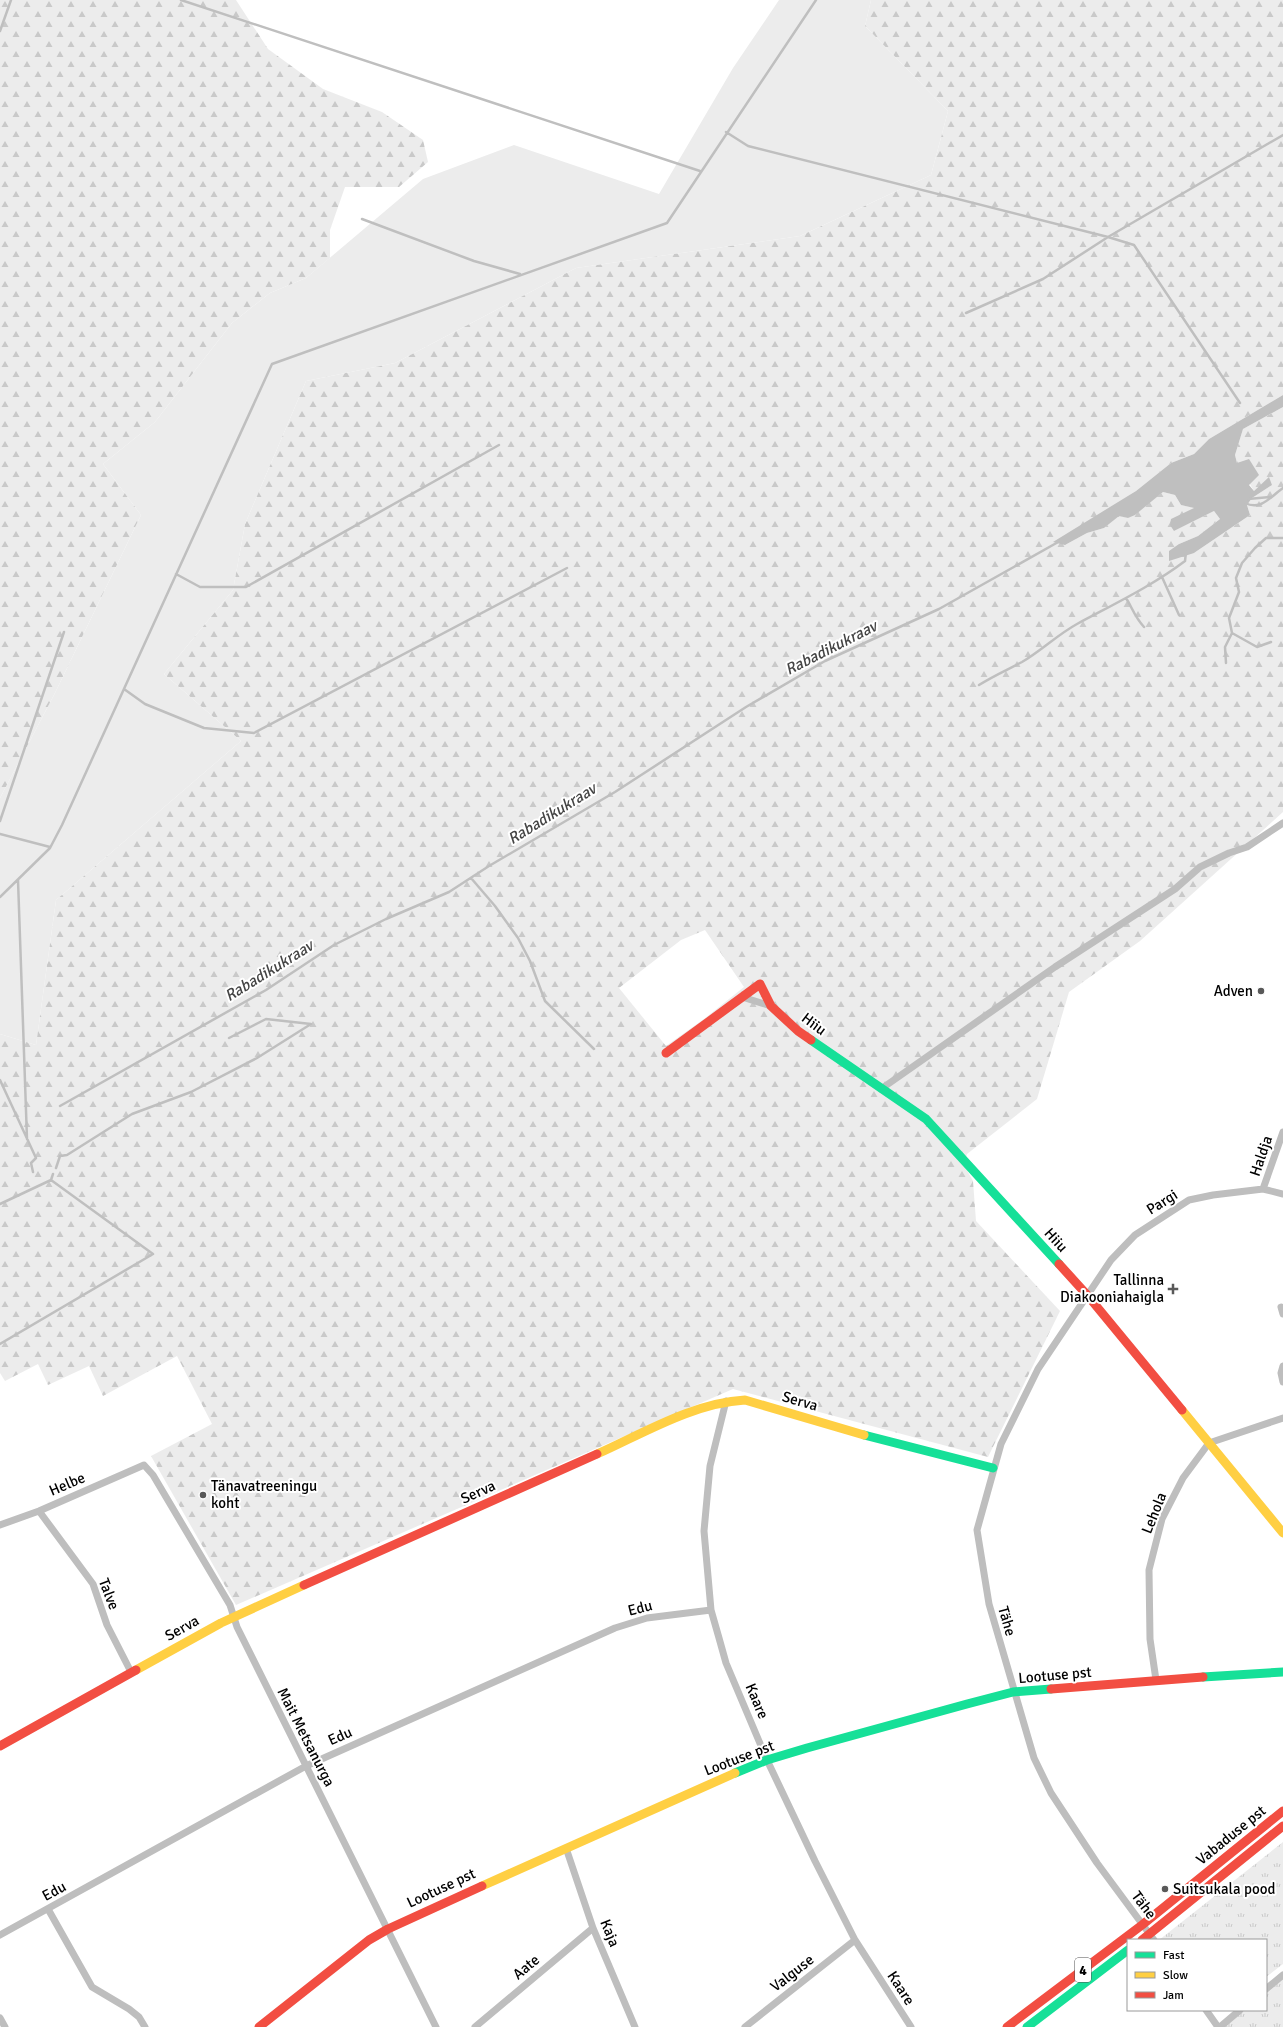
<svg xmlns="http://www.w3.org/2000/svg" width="1283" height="2027" font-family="Signika,sans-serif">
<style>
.green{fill:#ececec}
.forest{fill:url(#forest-firs);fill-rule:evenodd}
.park{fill:url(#park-tufts)}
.water{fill:#bfbfbf}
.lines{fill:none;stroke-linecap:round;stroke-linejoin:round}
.stream{stroke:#bfbfbf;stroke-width:2.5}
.street{stroke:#bebebe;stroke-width:7}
.fast{stroke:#16e098;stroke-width:9}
.slow{stroke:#ffcf43;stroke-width:9}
.jam{stroke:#f24e42;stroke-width:9}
.poi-dot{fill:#595959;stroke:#fff;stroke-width:1.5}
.labels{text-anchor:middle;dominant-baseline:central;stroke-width:4;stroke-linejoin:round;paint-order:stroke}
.shield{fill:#fff;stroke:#4c4c4c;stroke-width:1}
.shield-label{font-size:14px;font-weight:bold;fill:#000}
.poi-label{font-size:15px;fill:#000;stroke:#fff;text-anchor:end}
.street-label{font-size:15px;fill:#000;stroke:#fff}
.water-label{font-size:16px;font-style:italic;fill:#444;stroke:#fff}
</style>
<defs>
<pattern id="forest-firs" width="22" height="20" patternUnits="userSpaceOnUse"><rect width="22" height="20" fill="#ececec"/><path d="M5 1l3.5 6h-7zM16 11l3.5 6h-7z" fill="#c9c9c9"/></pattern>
<pattern id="park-tufts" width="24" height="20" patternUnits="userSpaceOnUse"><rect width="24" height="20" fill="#ececec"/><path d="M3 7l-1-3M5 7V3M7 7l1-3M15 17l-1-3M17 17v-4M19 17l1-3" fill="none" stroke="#c9c9c9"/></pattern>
</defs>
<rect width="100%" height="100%" fill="#fff"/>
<!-- green -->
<path class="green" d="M779,0H871L865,26L948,111L931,175L800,236L576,268L395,363L306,381L245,524L233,590L164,674L241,741L56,900L36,1045L0,1034V798L55,693L141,515L103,464L155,422L232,323L270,293L306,278L423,179L514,145L659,194L733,68Z"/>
<!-- forest -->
<path class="forest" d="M0,0H236L268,49L323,89L382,112L423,140L428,162L399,187H345L330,230V258L306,278L270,293L232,323L155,422L103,464L141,515L55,693L0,798Z
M871,0H1283V395L1209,439L1194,454L1171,463L1136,491L1106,511L1065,545L1087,533L1104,528L1119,515L1128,518L1163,492L1175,495L1181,505L1195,508L1174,531L1214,511L1220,519L1198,536L1179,544L1194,553L1250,515L1247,505L1252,498L1272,485L1254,491L1237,463L1235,455L1243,429L1283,407V812L1140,941L1069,992L1037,1099L967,1154L964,1165L973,1181L976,1221L1060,1311L988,1457L733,1389L236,1605L151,1456L212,1424L177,1356L103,1396L89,1366L48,1385L38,1364L5,1381L0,1373V1034L36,1045L56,900L241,741L164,674L233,590L245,524L306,381L395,363L576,268L800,236L931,175L948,111L865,26ZM705,930L744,987L704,1019L666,1046L619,988L681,940Z"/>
<!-- park -->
<path class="park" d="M1283,1842V1964L1266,1977V1940H1159Z
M1283,1976V2027H1218L1240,2010H1266V1989Z"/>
<!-- water -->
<path class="water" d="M1283,395V407L1243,429L1235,455L1237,463L1249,459L1259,475L1249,485L1254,491L1269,477L1272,485L1252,498L1247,505L1250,515L1194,553L1169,561V551L1179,544L1198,536L1220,519L1214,511L1174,531L1170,525L1171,519L1194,508L1181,505L1175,495L1163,492L1135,515L1128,518L1119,516L1104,528L1087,533L1065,545L1053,542L1136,491L1171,463L1194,454L1209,439Z"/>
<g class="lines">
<!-- stream -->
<path class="stream" d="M181,0L700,171
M0,31L11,0
M726,132L748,146L1108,237L1134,245L1240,403
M362,219L474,261L520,274
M966,313L1043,279L1108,237L1283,135
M1248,499L1270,497
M1245,503C1261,511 1270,497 1283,488
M176,574L200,587H246L499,445
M1162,577L1179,615
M1126,598C1133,609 1134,616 1144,627
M1232,633L1257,647L1271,642
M1226,663L1225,647L1232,633L1229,618L1239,592L1236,578L1242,563L1255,548L1266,538H1283
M979,685C993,676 1007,670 1022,662C1041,651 1057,635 1077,624C1114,604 1152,586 1185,561L1186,552
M124,689L145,704L204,728L254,733L567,568
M0,821L64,632
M0,834L50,847
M471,878L495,906L518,938L530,961L545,1001L594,1049
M18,880L27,1139
M0,897L50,848L62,825L272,364L667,223L816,0
M0,1080L36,1158L31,1163L33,1172
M60,1106L266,990L334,945L386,919L449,892L489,866L615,792L746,707L825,661L939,609L1060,541
M56,1168L60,1156L67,1155L132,1114L191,1092L257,1058L311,1024L266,1019L229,1038
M51,1180L53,1174
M0,1204L51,1180L153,1254L0,1344"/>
<!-- street -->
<path class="street" d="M742,997L771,1006
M881,1089L1055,967L1175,889L1200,867L1229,853L1247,847L1283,823
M1263,1189L1283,1132
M1281,1307L1283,1314
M1283,1366L1281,1373L1283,1382
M726,1401L710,1466L704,1531L711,1610L719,1638L726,1663L767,1760L815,1861L855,1940L911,2027
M39,1511L93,1584L107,1625L131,1672
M0,1525L39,1511L144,1465L153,1475L230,1605L237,1627L436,2027
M1156,1680L1150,1639L1149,1570L1162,1519L1183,1478L1209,1443L1283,1418
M566,1848L593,1928L635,2027
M48,1909L92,1987L129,2009L139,2017L145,2027
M0,1935L306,1766L615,1628L647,1618L711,1610
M1154,1940L1097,1863L1051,1793L1034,1758L989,1604L977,1530L1001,1444L1038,1369L1111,1260L1135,1235L1189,1200L1213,1195L1263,1189L1283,1194
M1266,1989L1283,1975
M1206,2010L1218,2027
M0,2018L5,2027
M475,2027L593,1928
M745,2027L855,1940
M1220,2027L1240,2010"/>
<!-- fast -->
<path class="fast" d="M811,1040L926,1119L1059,1264
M864,1435L993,1468
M1203,1677L1283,1672
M735,1773L767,1760L807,1748L967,1704L1013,1692L1051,1689
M1027,2027L1128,1950"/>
<!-- slow -->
<path class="slow" d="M1182,1410L1283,1533
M597,1454C644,1433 693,1403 745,1400L864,1435
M136,1670L221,1623L304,1585
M482,1886L735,1773"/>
<!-- jam -->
<path class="jam" d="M666,1053L760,984L771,1006L798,1031L811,1040
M1059,1264L1088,1296L1182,1410
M304,1585L597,1454
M1051,1689L1203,1677
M0,1746L136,1670
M1142,1940L1283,1826
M259,2027L369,1940L388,1929L482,1886
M1007,2027L1142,1925L1283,1811"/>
</g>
<!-- markers -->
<g class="poi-dot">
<circle cx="1261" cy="991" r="4"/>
<path d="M1171 1283h4v4h4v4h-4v4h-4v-4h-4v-4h4z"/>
<circle cx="203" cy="1495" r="4"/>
<circle cx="1165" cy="1889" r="4"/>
</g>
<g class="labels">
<!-- shield labels -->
<rect class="shield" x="1075" y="1958" width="16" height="24" rx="3"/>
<g class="shield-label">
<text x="1083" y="1970">4</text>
</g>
<!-- poi labels -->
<g class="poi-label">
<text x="1253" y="991">Adven</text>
<text x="1164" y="1280">Tallinna<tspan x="1164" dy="17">Diakooniahaigla</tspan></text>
<text x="211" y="1486" text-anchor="start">Tänavatreeningu<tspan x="211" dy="17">koht</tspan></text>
<text x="1173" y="1889" text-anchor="start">Suitsukala pood</text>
</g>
<!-- street labels -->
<g class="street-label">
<text transform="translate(814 1024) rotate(37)">Hiiu</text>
<text transform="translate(1261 1156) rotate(-71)">Haldja</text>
<text transform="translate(1162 1202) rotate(-32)">Pargi</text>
<text transform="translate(1056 1240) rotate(48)">Hiiu</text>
<text transform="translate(800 1401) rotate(16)">Serva</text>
<text transform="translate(67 1484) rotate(-23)">Helbe</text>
<text transform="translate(478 1492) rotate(-24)">Serva</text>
<text transform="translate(1154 1513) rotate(-68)">Lehola</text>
<text transform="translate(109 1594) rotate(69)">Talve</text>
<text transform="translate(640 1608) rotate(-14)">Edu</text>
<text transform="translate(1007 1621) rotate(74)">Tähe</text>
<text transform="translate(182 1628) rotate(-29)">Serva</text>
<text transform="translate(1055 1675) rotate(-5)">Lootuse pst</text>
<text transform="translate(757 1701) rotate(67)">Kaare</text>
<text transform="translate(340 1736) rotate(-24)">Edu</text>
<text transform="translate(306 1737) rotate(63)">Mait Metsanurga</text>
<text transform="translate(739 1758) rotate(-21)">Lootuse pst</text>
<text transform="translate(1231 1835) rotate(-39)">Vabaduse pst</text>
<text transform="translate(441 1888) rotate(-25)">Lootuse pst</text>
<text transform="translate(54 1891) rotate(-28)">Edu</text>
<text transform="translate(1144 1905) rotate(53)">Tähe</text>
<text transform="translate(610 1933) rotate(68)">Kaja</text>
<text transform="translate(526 1967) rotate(-40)">Aate</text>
<text transform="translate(792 1973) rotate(-38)">Valguse</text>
<text transform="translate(901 1988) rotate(57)">Kaare</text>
</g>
<!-- water labels -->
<g class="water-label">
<text transform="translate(831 648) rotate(-27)">Rabadikukraav</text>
<text transform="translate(552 814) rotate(-32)">Rabadikukraav</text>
<text transform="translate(269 971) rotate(-32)">Rabadikukraav</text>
</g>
</g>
<!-- legend -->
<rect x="1127" y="1939" width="140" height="72" fill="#ffffff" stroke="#999999"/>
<rect x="1135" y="1952" width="20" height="6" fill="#16e098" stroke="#999999"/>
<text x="1163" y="1959" font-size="12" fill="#000000">Fast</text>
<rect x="1135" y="1972" width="20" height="6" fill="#ffcf43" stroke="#999999"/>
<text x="1163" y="1979" font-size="12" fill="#000000">Slow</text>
<rect x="1135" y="1992" width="20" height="6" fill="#f24e42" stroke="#999999"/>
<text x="1163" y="1999" font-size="12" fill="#000000">Jam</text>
</svg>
